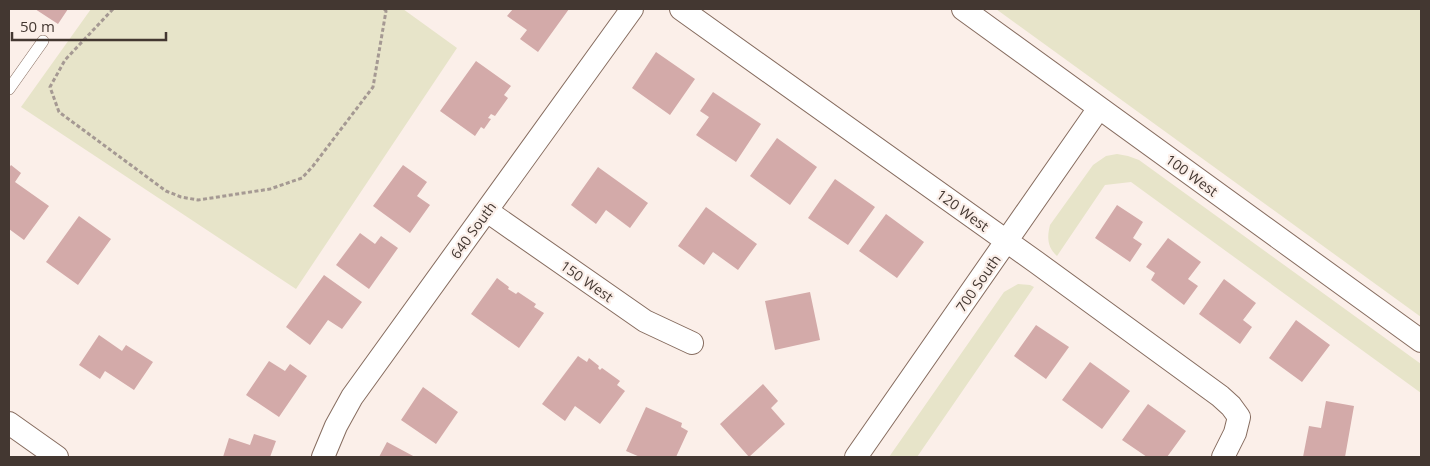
<svg xmlns="http://www.w3.org/2000/svg" width="1430" height="466" font-family="'Open Sans',sans-serif">
<style>
.green{fill:#e7e4c9}
.building{fill:#d3aaa9}
.lines{fill:none;stroke-linecap:round;stroke-linejoin:round}
.service-casing{stroke:#866c5f;stroke-width:12}
.minor-casing{stroke:#866c5f;stroke-width:24}
.path{stroke:#a59993;stroke-width:3;stroke-dasharray:4 2.5;stroke-linecap:butt}
.service{stroke:#fff;stroke-width:11}
.minor{stroke:#fff;stroke-width:22}
.labels{text-anchor:middle;dominant-baseline:central;stroke-width:4.5;stroke-linejoin:round;paint-order:stroke}
.street-label{font-size:14px;fill:#433731;stroke:#fbefe9}
</style>
<rect width="100%" height="100%" fill="#fbefe9"/>
<!-- green -->
<path class="green" d="M91,9H403L457,48L296,289L21,107Z
M996,9H1421V317Z
M1117,154L1128,156L1139,160L1421,364V393L1131,182L1105,185L1057,256C1047,247 1047,237 1050,225L1093,165L1106,156Z
M1018,284L1030,285L1034,287L917,457H889L1004,292Z"/>
<!-- building -->
<path class="building" d="M35,9H68L58,24Z
M513,9H569L538,52L520,39L527,30L507,16Z
M656,52L695,79L670,115L632,88Z
M476,61L511,86L504,95L508,98L495,116L491,114L488,118L491,119L484,129L481,127L475,136L440,111Z
M713,92L761,124L736,162L696,135L709,117L700,111Z
M777,138L817,167L790,205L750,176Z
M11,165L21,173L15,182L49,206L24,240L9,229V168Z
M403,165L427,182L417,196L430,205L410,233L373,206Z
M598,167L648,203L630,228L606,210L596,224L571,205Z
M835,179L875,207L848,245L808,218Z
M1117,205L1143,222L1133,238L1142,244L1130,262L1095,238Z
M706,207L757,244L738,270L713,252L704,265L678,246Z
M886,214L924,242L897,278L859,251Z
M79,216L111,239L78,285L46,262Z
M360,233L375,244L381,236L398,248L369,289L336,265Z
M1168,238L1201,262L1188,279L1198,286L1184,305L1151,280L1155,273L1146,267Z
M324,275L362,302L342,329L328,320L310,345L286,327Z
M497,278L509,287L508,289L516,294L518,292L536,304L534,307L544,313L519,348L471,314Z
M1224,279L1256,303L1243,320L1252,327L1240,344L1199,314Z
M810,292L820,340L775,350L765,301Z
M1296,320L1330,345L1302,382L1269,358Z
M1036,325L1069,347L1046,379L1014,356Z
M99,335L122,351L126,345L153,362L134,390L105,371L100,379L79,365Z
M578,356L587,362L589,358L599,366L598,368L600,370L602,368L620,381L617,385L625,391L600,424L575,406L565,421L542,404Z
M269,361L285,371L290,364L307,376L279,417L246,395Z
M1090,362L1130,391L1102,429L1062,400Z
M763,384L778,401L771,408L785,424L749,457L720,424Z
M423,387L458,412L436,444L401,420Z
M1326,401L1354,406L1345,457H1303L1309,426L1321,428Z
M1148,404L1186,431L1167,457H1147L1122,440Z
M646,407L682,423L681,427L688,431L676,457H640L626,451Z
M254,434L276,441L270,457H223L229,438L250,445Z
M387,442L415,457H379Z"/>
<g class="lines">
<!-- service casing -->
<g class="service-casing">
<path id="service" d="M9,89L43,41"/>
</g>
<!-- minor casing -->
<g class="minor-casing">
<path id="minor" d="M681,9L1036,262L1220,396L1231,406L1239,417L1235,433L1223,457
M963,9L1421,341
M487,211L645,321L692,343
M9,423L57,457
M323,457L336,426L352,397L632,9
M856,457L1099,108"/>
</g>
<!-- path -->
<path class="path" d="M113,9L65,60L50,87L59,112L166,191L181,197L198,200L270,189L302,178L313,166L373,87L386,11L384,9"/>
<!-- service -->
<use href="#service" class="service"/>
<!-- minor -->
<use href="#minor" class="minor"/>
</g>
<g class="labels">
<!-- street labels -->
<g class="street-label">
<text transform="translate(1192 175) rotate(36)">100 West</text>
<text transform="translate(963 210) rotate(36)">120 West</text>
<text transform="translate(473 230) rotate(-54)">640 South</text>
<text transform="translate(587 281) rotate(35)">150 West</text>
<text transform="translate(978 283) rotate(-55)">700 South</text>
</g>
</g>
<!-- border -->
<rect width="1430" height="466" fill="none" stroke="#433731" stroke-width="20"/>
<!-- scale -->
<path d="M12 32v8h154v-8" fill="none" stroke="#433731" stroke-width="2.5"/>
<text x="20" y="32" font-size="15" fill="#433731" stroke="#fbefe9" stroke-width="4" paint-order="stroke">50 m</text>
</svg>
